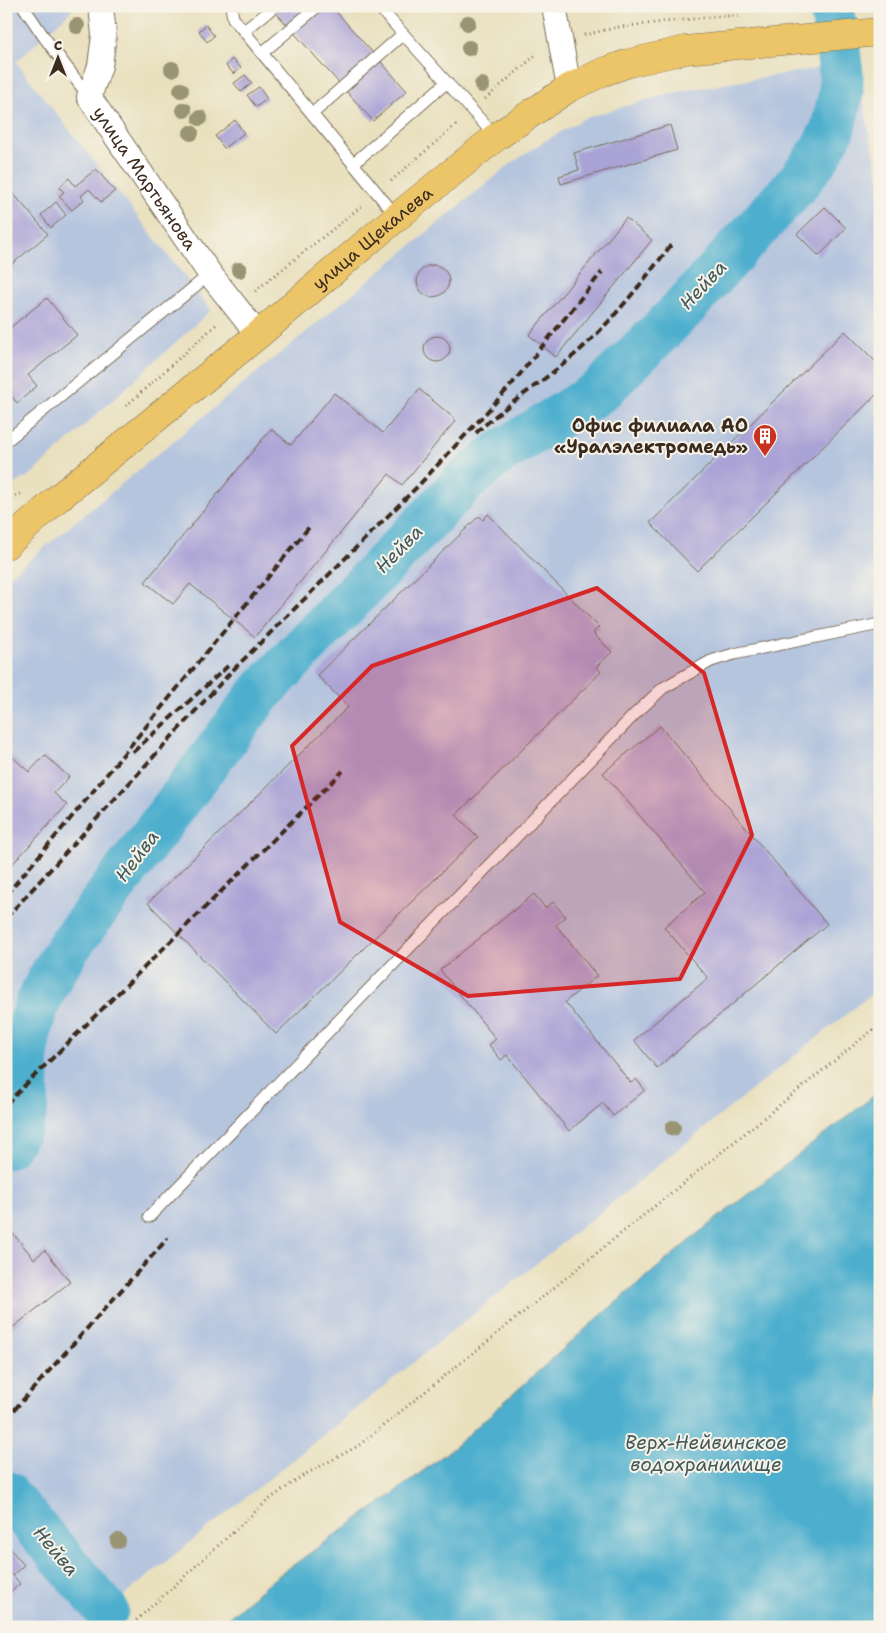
<svg xmlns="http://www.w3.org/2000/svg" width="886" height="1633" font-family="'Shantell Sans',sans-serif">
<style>
.industrial{fill:#b6c5de}
.water{fill:#4eafcd;stroke:#446c76}
.pier{fill:#e9e0be}
.lines{fill:none;stroke-linecap:round;stroke-linejoin:round}
.river{stroke:#4eafcd;stroke-width:45}
.building{fill:#aaa3d5}
.service-casing{stroke:#786a56;stroke-width:13}
.minor-casing{stroke:#786a56;stroke-width:26}
.primary-casing{stroke:#786a56;stroke-width:29}
.path{stroke:#786a56;stroke-width:3;stroke-dasharray:1 4;stroke-linecap:butt}
.service{stroke:#fff;stroke-width:11}
.minor{stroke:#fff;stroke-width:24}
.primary{stroke:#ecc569;stroke-width:28}
.rail{stroke:#3b2a1e;stroke-width:4;stroke-dasharray:8 4;stroke-linecap:butt}
.tree{fill:#999573}
.marked{fill:#d62828;fill-opacity:0.2;stroke:#d62828;stroke-width:4;stroke-linejoin:round}
.labels{text-anchor:middle;dominant-baseline:central;stroke-width:4;stroke-linejoin:round;paint-order:stroke}
.street-label{font-size:18px;fill:#3b2a1e;stroke:#f7f3e8}
.poi-label{font-size:18px;font-weight:bold;fill:#3b2a1e;stroke:#f7f3e8;text-anchor:end}
.water-label{font-size:19px;font-style:italic;fill:#42595b;stroke:#f7f3e8}
</style>
<rect width="100%" height="100%" fill="#f7f3e8"/>
<filter id="ink" filterUnits="userSpaceOnUse"><feTurbulence type="fractalNoise" baseFrequency=".02" numOctaves="2"/><feDisplacementMap in="SourceGraphic" scale="10" xChannelSelector="R" yChannelSelector="G"/><feConvolveMatrix kernelMatrix="1 2 1 2 8 2 1 2 1" color-interpolation-filters="sRGB"/></filter>
<filter id="wash" filterUnits="userSpaceOnUse"><feTurbulence type="fractalNoise" baseFrequency=".0096" numOctaves="4" result="noise"/><feDisplacementMap in="SourceGraphic" scale="20" xChannelSelector="R" yChannelSelector="G"/><feGaussianBlur stdDeviation="1.12" result="paint"/><feColorMatrix in="noise" values="0 0 0 0 0 0 0 0 0 0 0 0 0 0 0 0 0 1.4 0 .05"/><feComposite in="paint" operator="in"/></filter>
<g filter="url(#wash)">
<rect width="100%" height="100%" fill="#e9e0be"/>
<!-- industrial -->
<path class="industrial" d="M6,6H76L16,62L211,310L33,473L6,490Z
M855,62L880,183V987L85,1627H6V579L509,165L543,142L585,118L671,93Z"/>
<!-- water -->
<path class="water" d="M805,6H843L847,63L829,66C825,47 819,15 799,9Z
M880,1091V1627H220L222,1623L275,1578L393,1494L453,1448L592,1323L697,1234Z"/>
<!-- pier -->
<path class="pier" d="M846,11L850,55L824,57L816,31L807,15Z"/>
<g class="lines">
<!-- river -->
<path class="river" d="M6,1147C40,1110 20,1075 29,1033C35,1002 51,975 67,949L260,693L465,481L501,452L599,392L682,310L796,185L819,155L832,131L837,111L841,93V73L832,6
M6,1493L106,1610"/>
</g>
<g id="blocks">
<!-- building -->
<path class="building" d="M270,6H331L407,91L373,121Z
M206,25L214,36L207,42L199,31Z
M232,59L241,68L234,74L226,66Z
M245,75L252,83L241,92L234,83Z
M259,87L267,99L256,107L247,95Z
M235,120L244,133L224,148L215,136Z
M670,125L677,150L561,184L559,176L579,170L574,153Z
M96,169L115,191L101,202L89,189L81,196L84,200L72,210L59,196L64,192L59,187L69,178L75,186Z
M6,185L48,234L6,269Z
M56,202L66,215L51,228L41,215Z
M825,207L846,228L819,256L797,234Z
M626,218L652,240L556,357L529,335Z
M417 281a16 16 0 1 1 32 0a16 16 0 1 1-32 0Z
M47,298L77,335L28,375L37,386L17,403L6,390V331Z
M845,331L880,366V391L697,571L650,523Z
M424 349a13 13 0 1 1 26 0a13 13 0 1 1-26 0Z
M419,389L456,420L402,485L389,474L255,637L190,584L173,604L145,582L271,429L291,445L334,393L383,433Z
M488,514L599,627L593,633L612,652L596,667L601,672L456,815L478,837L276,1034L148,903L348,707L317,675L479,516L483,520Z
M660,726L827,924L657,1068L634,1040L708,978L664,927L705,892L603,773Z
M6,751L29,772L45,755L69,777L54,793L67,805L6,871Z
M534,894L545,908L553,902L566,917L556,925L597,976L565,1002L631,1083L636,1079L645,1090L613,1116L603,1103L569,1131L507,1055L501,1060L489,1045L496,1039L440,970Z
M6,1225L34,1259L45,1250L70,1282L6,1333Z
M6,1544L24,1565L13,1575L20,1584L6,1595Z"/>
</g>
</g>
<g filter="url(#ink)">
<use href="#blocks" fill-opacity="0" stroke="#786a56" stroke-width="1"/>
<g class="lines">
<!-- service casing -->
<g class="service-casing">
<path id="service" d="M23,6L44,37L89,97
M231,6L233,18L397,217
M378,6L496,137
M244,31L275,6
M262,53L318,6
M312,114L403,34
M353,164L447,82
M10,438L210,274
M149,1217L635,714L663,688L711,661L734,654L880,624"/>
</g>
<!-- minor casing -->
<g class="minor-casing">
<g id="minor">
<path id="s1" d="M101,6L104,35L100,66L89,97L210,274L258,335"/>
<path d="M554,6L569,88"/>
</g>
</g>
<!-- primary casing -->
<g class="primary-casing">
<g id="primary">
<path id="s2" d="M6,545L57,499L258,335L397,217L496,137L569,88L603,72L629,63L685,50L880,32"/>
</g>
</g>
<!-- path -->
<path class="path" d="M584,35L619,27L719,16H739
M485,99L537,54
M391,181L458,123
M255,291L363,205
M126,406L218,323
M6,500L22,493
M129,1627L267,1501L304,1475L358,1446L880,1024"/>
<!-- service -->
<use href="#service" class="service"/>
<!-- minor -->
<use href="#minor" class="minor"/>
<!-- primary -->
<use href="#primary" class="primary"/>
<!-- rail -->
<path class="rail" d="M476,433C509,402 548,379 581,349C615,318 643,281 671,245
M133,752L228,666
M6,895L81,806L310,526
M6,918L230,673L417,487L485,414L512,384L602,272
M6,1104L343,771
M6,1419L168,1238"/>
</g>
<!-- trees -->
<g class="tree">
<circle cx="468" cy="23" r="8"/>
<circle cx="77" cy="26" r="8"/>
<circle cx="469" cy="48" r="8"/>
<circle cx="172" cy="69" r="8"/>
<circle cx="482" cy="85" r="8"/>
<circle cx="181" cy="90" r="8"/>
<circle cx="184" cy="110" r="8"/>
<circle cx="200" cy="118" r="8"/>
<circle cx="191" cy="133" r="8"/>
<circle cx="239" cy="270" r="8"/>
<circle cx="673" cy="1128" r="8"/>
<circle cx="118" cy="1541" r="8"/>
</g>
</g>
<!-- marked area -->
<path class="marked" d="M597,588L704,673L752,835L680,979L468,996L340,922L292,746L372,666Z"/>
<!-- icons -->
<defs>
<g id="building-pin" transform="scale(1.25)"><path d="M0 17L-7.5 6A9.5 9.5 0 1 1 7.5 6Z" fill="#c8321e" stroke="#f7f3e8"/><path d="M-4-6H4V6H1V3H-1V6H-4ZM-2.5-4.3h1.7v1.8h-1.7ZM.8-4.3h1.7v1.8H.8ZM-2.5-1h1.7V.8h-1.7ZM.8-1h1.7V.8H.8Z" fill="#fff"/></g>
</defs>
<g fill-rule="evenodd">
<use href="#building-pin" x="765" y="436"/>
</g>
<g class="labels">
<!-- street labels -->
<g class="street-label">
<text stroke="none"><textPath href="#s1" startOffset="192">улица Мартьянова</textPath></text>
<text stroke="none"><textPath href="#s2" startOffset="478">улица Щекалева</textPath></text>
</g>
<!-- poi labels -->
<g class="poi-label">
<text x="748" y="426">Офис филиала АО<tspan x="748" dy="21">«Уралэлектромедь»</tspan></text>
</g>
<!-- water labels -->
<g class="water-label">
<text transform="translate(703 285) rotate(-47)">Нейва</text>
<text transform="translate(399 549) rotate(-46)">Нейва</text>
<text transform="translate(137 856) rotate(-53)">Нейва</text>
<text x="706" y="1442">Верх-Нейвинское<tspan x="706" dy="22">водохранилище</tspan></text>
<text transform="translate(56 1551) rotate(50)">Нейва</text>
</g>
</g>
<!-- margin -->
<rect width="886" height="1633" fill="none" stroke="#f7f3e8" stroke-width="25"/>
<!-- north arrow -->
<g transform="translate(58 58)" stroke="#f7f3e8" stroke-width="4" paint-order="stroke">
<path d="M0-4L9 19L0 12L-9 19Z" fill="#3b2a1e"/>
<text y="-8" font-size="14" font-weight="bold" text-anchor="middle" fill="#3b2a1e">С</text>
</g>
</svg>
